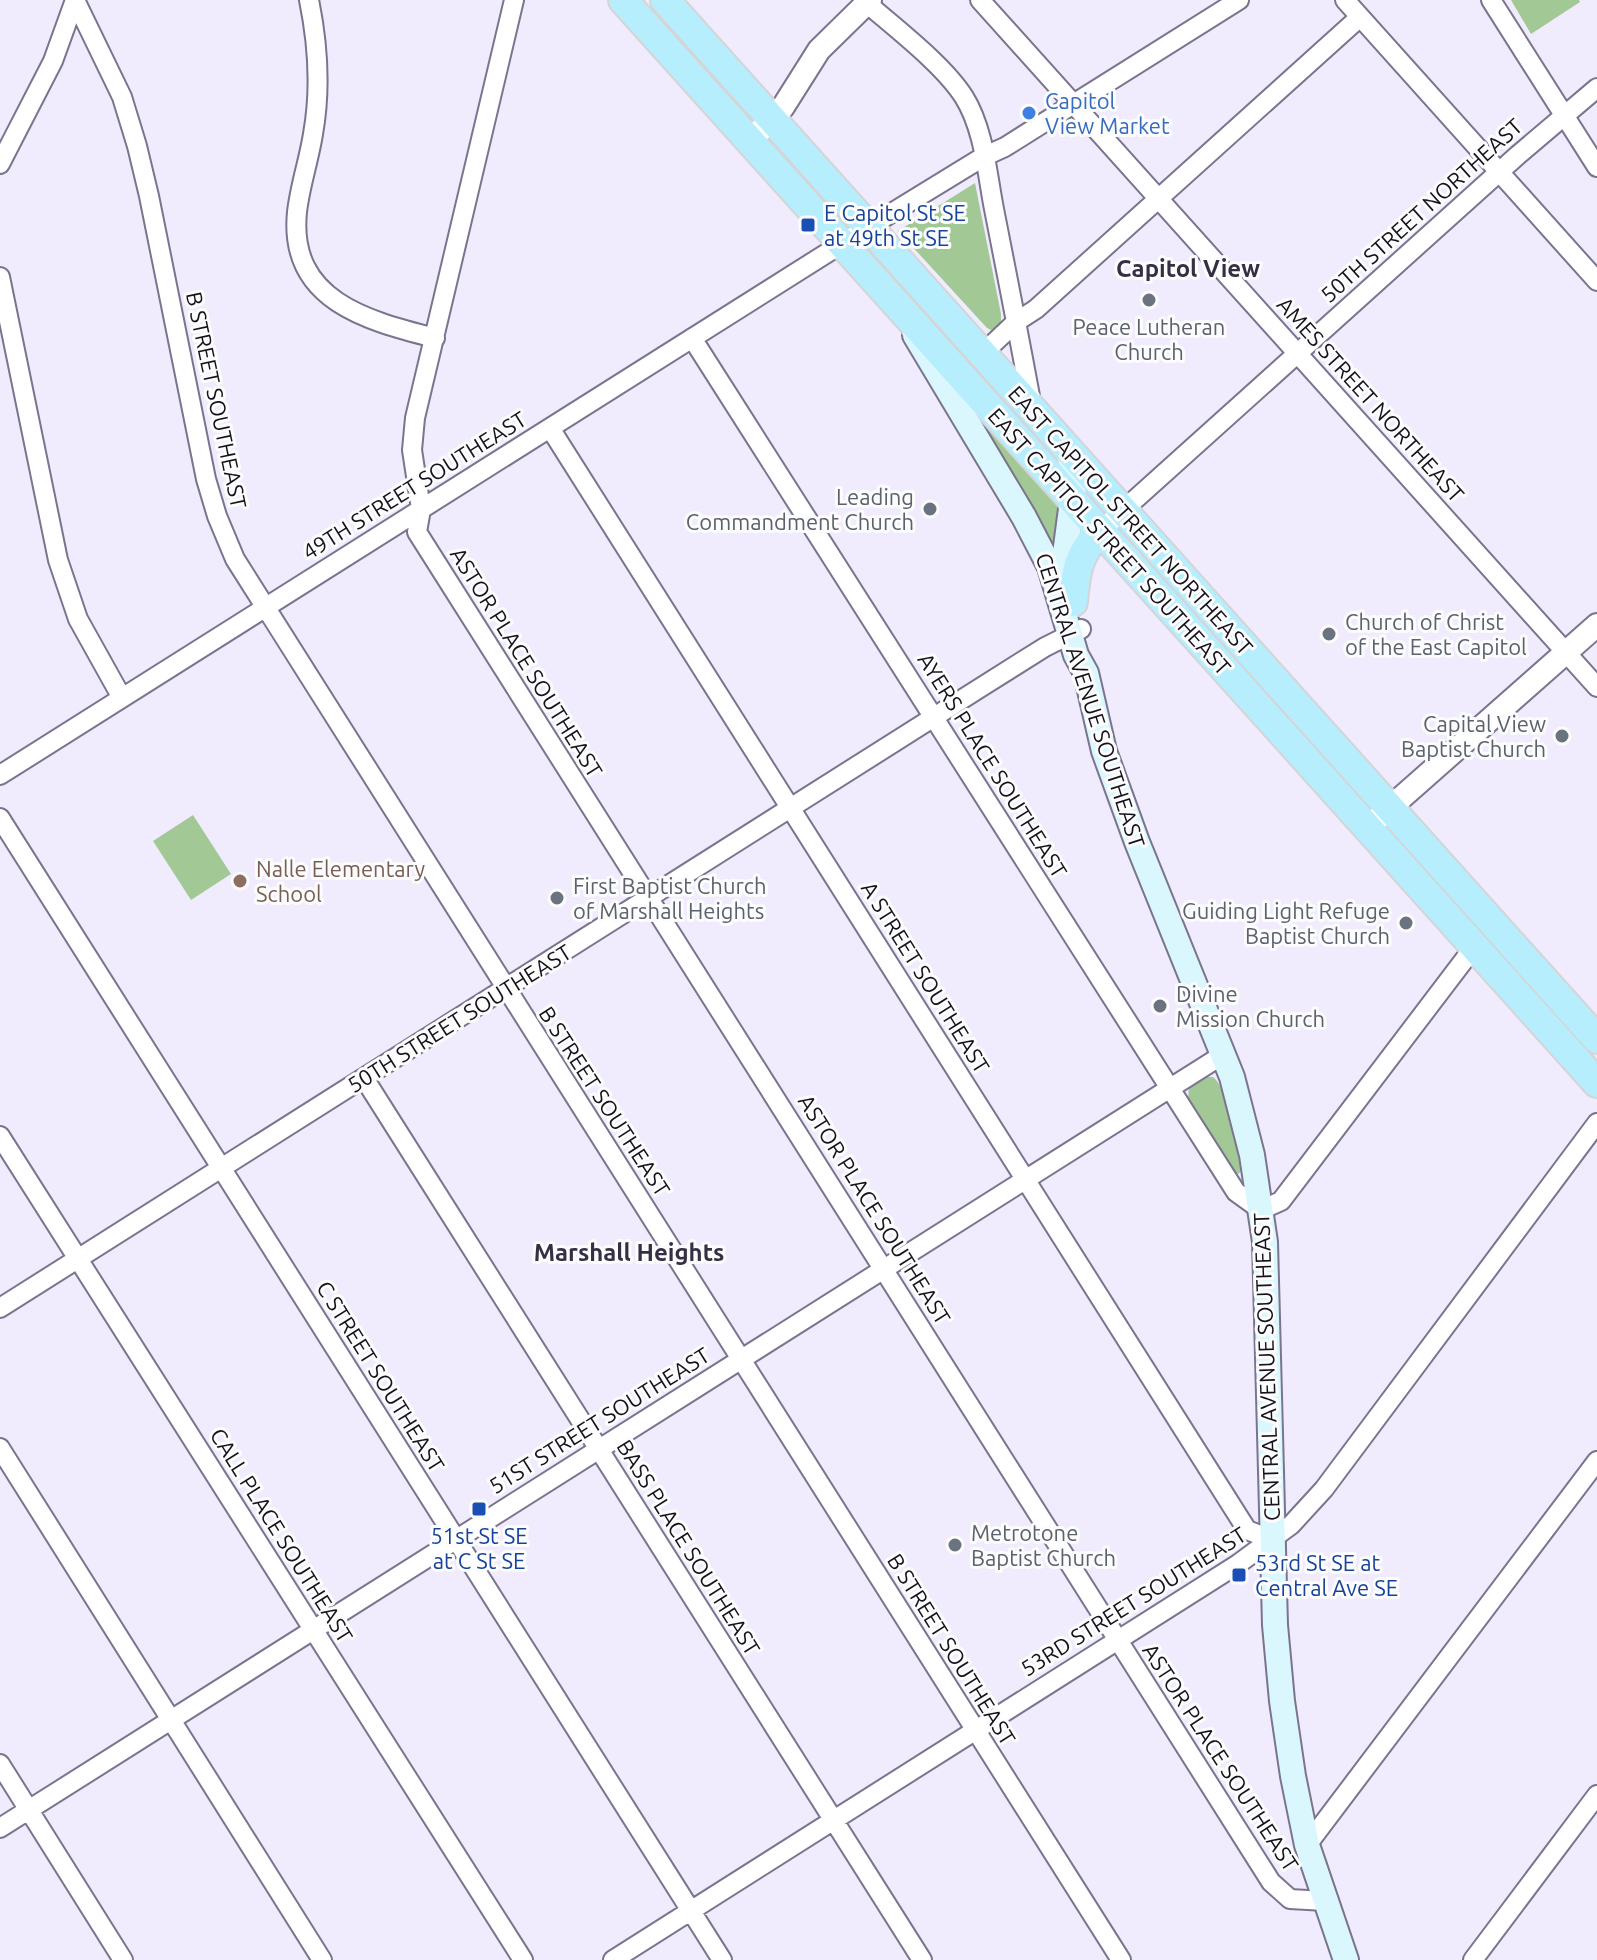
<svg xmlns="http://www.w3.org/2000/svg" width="1597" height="1960" font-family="Ubuntu,sans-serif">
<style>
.green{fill:#a2c995}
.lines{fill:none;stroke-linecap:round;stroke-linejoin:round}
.minor-casing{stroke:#7b748f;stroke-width:22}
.tertiary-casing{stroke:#7b748f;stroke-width:26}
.secondary-casing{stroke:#7b748f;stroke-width:28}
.primary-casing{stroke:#d5d4d6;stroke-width:32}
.minor{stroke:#fff;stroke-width:18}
.tertiary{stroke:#fff;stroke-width:22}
.secondary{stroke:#dbf7fe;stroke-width:24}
.primary{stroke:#b7eefd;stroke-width:28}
.shop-dot{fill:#3f7fe0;stroke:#fcfcfc;stroke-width:3}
.transit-dot{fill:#1a4fb4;stroke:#fcfcfc;stroke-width:3}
.worship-dot{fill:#6b7280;stroke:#fcfcfc;stroke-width:3}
.education-dot{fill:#8d6e63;stroke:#fcfcfc;stroke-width:3}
.labels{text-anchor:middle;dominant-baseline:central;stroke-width:6;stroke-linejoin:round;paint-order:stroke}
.shop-label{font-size:22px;fill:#366cbe;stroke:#fcfcfc;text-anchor:start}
.street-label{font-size:22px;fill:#14111b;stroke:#fcfcfc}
.transit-label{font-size:22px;fill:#164399;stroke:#fcfcfc;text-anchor:start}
.worship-label{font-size:22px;fill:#5b616d;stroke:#fcfcfc;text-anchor:start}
.education-label{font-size:22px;fill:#785e54;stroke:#fcfcfc;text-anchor:start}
.neighbourhood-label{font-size:24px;font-weight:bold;fill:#352f45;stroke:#fcfcfc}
</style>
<rect width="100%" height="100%" fill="#f0ecfe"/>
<!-- green -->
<path class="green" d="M1511,0H1579L1580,2L1531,34Z
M975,183L1001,314V322L993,331L987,328L898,231Z
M960,394L1066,510L1057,549L1037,527Z
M193,815L231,874L191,900L153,841Z
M1205,1077H1213C1229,1089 1237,1149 1241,1170L1239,1174L1235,1173L1188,1100L1189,1087Z"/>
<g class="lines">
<!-- minor casing -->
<g class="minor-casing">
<path id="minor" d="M75,0L122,97L137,146L149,196L206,479L217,516L235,559L1121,1960
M309,0C318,44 321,89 313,134C309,160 300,185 297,212C288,301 368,321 435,338
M514,0L415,418L412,450L421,509L417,532L1271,1882L1290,1899L1325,1901
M863,0C894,27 943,64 964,97C984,129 987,173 994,209C1007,275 1020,341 1032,407
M980,0L1597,687
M1345,0L1597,281
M1491,0L1597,167
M0,164L53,61L75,0
M0,277L58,560L78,619L122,698
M692,338L1236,1192L1261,1210L1281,1201L1474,947
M982,354L1016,322L1036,309L1360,17
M550,428L1247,1530L1273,1540
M1100,531L1518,155L1597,88
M0,775L854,236L983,157L1005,147L1239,0
M0,818L722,1960
M364,1078L922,1960
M0,1136L523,1960
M0,1308L983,686L1045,647L1081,629
M0,1448L322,1960
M0,1764L123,1960
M0,1828L1224,1054
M1307,1845L1597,1461
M613,1960L1238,1564L1291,1525L1324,1489L1597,1123
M1473,1960L1597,1795"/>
</g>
<!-- tertiary casing -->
<g class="tertiary-casing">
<path id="tertiary" d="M750,141L783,107L819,50L870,0
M1367,828L1597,625"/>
</g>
<!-- secondary casing -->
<g class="secondary-casing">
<path id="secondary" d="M915,335L1024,517L1050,567L1076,655L1086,673L1104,751L1137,842L1232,1077L1252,1155L1265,1242L1275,1625L1282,1701L1293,1776L1307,1845L1346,1960
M1068,449L1075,479L1063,569L1069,589"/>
</g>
<!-- primary casing -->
<g class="primary-casing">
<path id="primary" d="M623,0L1597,1083
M665,0L1597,1039
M1073,602C1076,569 1078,555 1100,531"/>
</g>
<!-- minor -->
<use href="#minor" class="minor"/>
<!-- tertiary -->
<use href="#tertiary" class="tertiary"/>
<!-- secondary -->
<use href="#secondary" class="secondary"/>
<!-- primary -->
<use href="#primary" class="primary"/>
</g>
<!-- markers -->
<circle class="shop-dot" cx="1029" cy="113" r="8"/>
<g class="transit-dot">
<rect x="800" y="217" width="16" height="16" rx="4"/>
<rect x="471" y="1501" width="16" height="16" rx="4"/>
<rect x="1231" y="1567" width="16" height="16" rx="4"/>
</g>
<g class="worship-dot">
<circle cx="1149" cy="300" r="8"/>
<circle cx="930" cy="509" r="8"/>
<circle cx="1329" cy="634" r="8"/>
<circle cx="1562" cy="736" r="8"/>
<circle cx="557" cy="898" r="8"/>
<circle cx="1406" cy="923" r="8"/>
<circle cx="1160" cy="1006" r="8"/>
<circle cx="955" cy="1545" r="8"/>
</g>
<circle class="education-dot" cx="240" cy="881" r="8"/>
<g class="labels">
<!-- shop labels -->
<g class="shop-label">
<text x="1045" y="100">Capitol<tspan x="1045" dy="25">View Market</tspan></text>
</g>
<!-- street labels -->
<g class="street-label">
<text transform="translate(1421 210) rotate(-42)">50TH STREET NORTHEAST</text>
<text transform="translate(1371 399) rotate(48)">AMES STREET NORTHEAST</text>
<text transform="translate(217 400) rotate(78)">B STREET SOUTHEAST</text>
<text transform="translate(414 485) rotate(-32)">49TH STREET SOUTHEAST</text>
<text transform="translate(1131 520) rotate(48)">EAST CAPITOL STREET NORTHEAST</text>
<text transform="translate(1110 541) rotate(48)">EAST CAPITOL STREET SOUTHEAST</text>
<text transform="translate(527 662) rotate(58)">ASTOR PLACE SOUTHEAST</text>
<text transform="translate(1091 700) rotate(72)">CENTRAL AVENUE SOUTHEAST</text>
<text transform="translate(993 765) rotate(58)">AYERS PLACE SOUTHEAST</text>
<text transform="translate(926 977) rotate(58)">A STREET SOUTHEAST</text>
<text transform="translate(459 1018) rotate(-32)">50TH STREET SOUTHEAST</text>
<text transform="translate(605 1101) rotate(57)">B STREET SOUTHEAST</text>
<text transform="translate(875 1209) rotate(58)">ASTOR PLACE SOUTHEAST</text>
<text transform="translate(1266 1367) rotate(-92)">CENTRAL AVENUE SOUTHEAST</text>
<text transform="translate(381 1376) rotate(58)">C STREET SOUTHEAST</text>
<text transform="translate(599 1420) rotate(-32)">51ST STREET SOUTHEAST</text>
<text transform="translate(282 1535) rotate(58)">CALL PLACE SOUTHEAST</text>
<text transform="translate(689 1547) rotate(58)">BASS PLACE SOUTHEAST</text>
<text transform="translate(1133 1601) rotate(-32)">53RD STREET SOUTHEAST</text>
<text transform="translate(952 1649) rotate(58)">B STREET SOUTHEAST</text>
<text transform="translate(1221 1757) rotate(57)">ASTOR PLACE SOUTHEAST</text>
</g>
<!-- transit labels -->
<g class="transit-label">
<text x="824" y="212">E Capitol St SE<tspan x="824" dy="25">at 49th St SE</tspan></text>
<text x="479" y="1535" text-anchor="middle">51st St SE<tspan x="479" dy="25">at C St SE</tspan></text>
<text x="1255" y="1562">53rd St SE at<tspan x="1255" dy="25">Central Ave SE</tspan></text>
</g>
<!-- worship labels -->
<g class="worship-label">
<text x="1149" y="326" text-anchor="middle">Peace Lutheran<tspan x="1149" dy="25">Church</tspan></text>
<text x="914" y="496" text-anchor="end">Leading<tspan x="914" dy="25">Commandment Church</tspan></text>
<text x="1345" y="621">Church of Christ<tspan x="1345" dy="25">of the East Capitol</tspan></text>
<text x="1546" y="723" text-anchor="end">Capital View<tspan x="1546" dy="25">Baptist Church</tspan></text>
<text x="573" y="885">First Baptist Church<tspan x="573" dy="25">of Marshall Heights</tspan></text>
<text x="1390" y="910" text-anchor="end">Guiding Light Refuge<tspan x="1390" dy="25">Baptist Church</tspan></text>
<text x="1176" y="993">Divine<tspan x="1176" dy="25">Mission Church</tspan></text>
<text x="971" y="1532">Metrotone<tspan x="971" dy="25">Baptist Church</tspan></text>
</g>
<!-- education labels -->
<g class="education-label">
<text x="256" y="868">Nalle Elementary<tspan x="256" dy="25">School</tspan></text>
</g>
<!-- neighbourhood labels -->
<g class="neighbourhood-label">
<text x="1188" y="268">Capitol View</text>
<text x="629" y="1252">Marshall Heights</text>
</g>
</g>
</svg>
